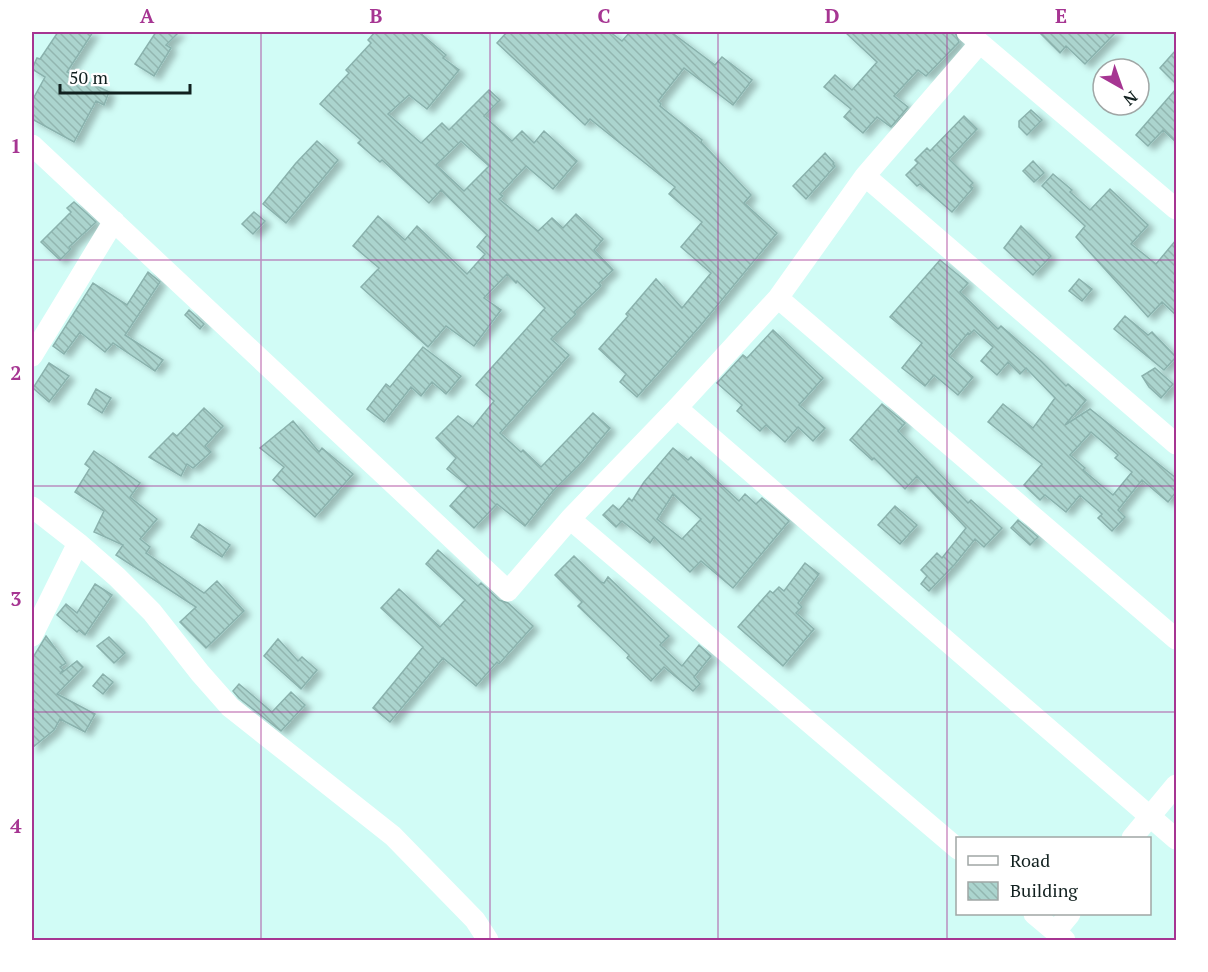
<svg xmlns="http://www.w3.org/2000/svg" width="1208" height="972" font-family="'PT Serif',serif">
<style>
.building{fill:url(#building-back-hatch);stroke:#8ab2ad;stroke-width:1.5;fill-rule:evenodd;filter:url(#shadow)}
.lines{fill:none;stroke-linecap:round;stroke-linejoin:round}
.minor{stroke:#fff;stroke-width:21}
.grid{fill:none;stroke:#a63592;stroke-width:1.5;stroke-opacity:0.55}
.neatline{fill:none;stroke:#a63592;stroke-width:2}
.grid-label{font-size:20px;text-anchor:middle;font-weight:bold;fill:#a63592}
</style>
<defs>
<pattern id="building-back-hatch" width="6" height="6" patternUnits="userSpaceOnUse" patternTransform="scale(1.5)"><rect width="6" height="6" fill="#abd4ce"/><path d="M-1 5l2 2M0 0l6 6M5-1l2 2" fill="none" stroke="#92b6b0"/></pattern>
<filter id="shadow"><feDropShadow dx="6" dy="4" stdDeviation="3" flood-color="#0004"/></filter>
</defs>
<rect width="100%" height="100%" fill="#d1fcf6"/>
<!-- building -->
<path class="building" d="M58,32H93L67,72L109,92L104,105L96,101L74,142L32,119V101L45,77L32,69L37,58L40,59Z
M156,32H179L166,45L171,48L154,76L135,64Z
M375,32H419L446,55L443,58L459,70L427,109L409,95L388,114L421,143L442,123L449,130L489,90L500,100L484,116L512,141L522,131L534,143L544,131L577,161L553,189L526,166L500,194L503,196L499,199L538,231L552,218L563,228L576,214L603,239L594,250L613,270L599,283L601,286L574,312L576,314L551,339L569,355L500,433L521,452L523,450L541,467L593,413L610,428L581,463L552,492L525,526L497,504L474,528L450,506L468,486L447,469L456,458L436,438L458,416L473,427L494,401L476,385L545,308L517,281L516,283L507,274L484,298L501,310L474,346L446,326L428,347L361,287L379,268L353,246L378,216L405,240L417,226L467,274L485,254L477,247L487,235L441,190L429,203L382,160L380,162L358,143L361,140L320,104L349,73L346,70L371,43L368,40ZM461,141L489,166L464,191L436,165Z
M507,32H610L622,41L630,32H671L715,65L722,57L752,80L733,105L684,68L658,101L661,104L660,106L702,140L701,142L751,195L744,203L777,233L701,325L637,397L620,382L626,374L599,349L628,316L626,314L656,279L682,308L711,273L681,247L702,222L669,194L675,187L590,119L585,125L497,43Z
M845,32H955L959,42L926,76L918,70L894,96L908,107L891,127L877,117L863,133L844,117L851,109L824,87L835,75L852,90L877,62Z
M1039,32H1116L1085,64L1066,46L1060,53Z
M1176,50V84L1160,68Z
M1176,89V142L1163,130L1148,146L1136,135Z
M1031,110L1042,120L1027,135L1019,127V121Z
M964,116L977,129L949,159L973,183L970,186L973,188L952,212L920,184L917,186L906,175L918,163L915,160L927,148L930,151Z
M317,141L338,160L286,223L263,204L296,163Z
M825,153L834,163L833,164L835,166L806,199L793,186Z
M1033,161L1044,173L1034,182L1023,171Z
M1053,174L1072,190L1070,192L1090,210L1110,189L1148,225L1131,244L1156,264L1176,240V315L1162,302L1148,317L1076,237L1085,226L1042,186Z
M74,202L96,222L69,247L71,249L60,260L41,242L71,212L67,208Z
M254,212L265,221L253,234L242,224Z
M1021,226L1051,256L1033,275L1004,248Z
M940,260L968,283L960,292L998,329L1001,326L1040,360L1066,386L1068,384L1086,400L1065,425L1090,409L1176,478V492L1168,502L1142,480L1118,510L1125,517L1112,531L1098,518L1102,514L1080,495L1066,512L1045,495L1040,500L1024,485L1042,464L988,422L1003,404L1033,428L1055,398L1026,368L1020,374L1008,362L997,375L981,361L993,347L974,330L970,334L968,333L949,356L973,377L958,395L934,375L925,386L902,368L922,343L890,317ZM1091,432L1118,455L1115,458L1132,472L1113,495L1083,470L1085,468L1070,455Z
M148,272L160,282L125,335L163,360L155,371L113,343L105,352L80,332L64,354L53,346L93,283L127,305Z
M1079,279L1092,289L1082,301L1069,291Z
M189,310L204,324L200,329L185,315Z
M1125,316L1148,335L1152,332L1176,357L1164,370L1114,329Z
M773,330L823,378L799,405L825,428L813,441L798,427L785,442L766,425L760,431L737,411L742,405L717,383L743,355L747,358Z
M423,347L461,376L446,394L432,382L421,396L411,387L384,422L367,409L386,384L390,387Z
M49,363L69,376L49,402L33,388Z
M1155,368L1173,384L1161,398L1149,387L1142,376Z
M96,389L111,398L102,413L88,404Z
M882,404L905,423L898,431L968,503L971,500L1002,528L984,547L975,539L955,564L929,591L921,584L927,576L921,570L937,553L942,558L966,528L917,476L905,489L874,458L872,460L850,440Z
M204,408L223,426L205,446L211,452L193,468L187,464L181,476L149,457L173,433L177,436Z
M293,421L319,452L322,448L353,474L315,517L273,480L284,467L260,448Z
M673,448L688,460L691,457L739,501L745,494L756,504L762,498L789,521L733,588L701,561L690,572L654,537L650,543L622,521L616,527L603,515L613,505L619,510L629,498L632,501L644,482ZM673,494L701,519L682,539L657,519Z
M94,451L140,483L130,497L157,519L140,539L150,547L146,553L204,593L217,581L244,611L206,648L180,622L196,607L116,555L123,545L94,532L104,511L75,492L90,468L85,464Z
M895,506L917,525L900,544L878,525Z
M1018,520L1038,537L1030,545L1011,528Z
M199,524L230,545L222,557L191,537Z
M438,550L478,586L481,583L499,600L508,603L533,626L499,664L497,662L476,686L443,658L390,722L373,708L423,647L381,608L399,589L440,627L465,600L426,564Z
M574,556L601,582L604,583L608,577L669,636L660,645L682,666L699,645L711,656L694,677L700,684L693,691L664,667L651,681L627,658L629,655L578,606L582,602L555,575Z
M805,563L819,574L798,603L802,607L796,613L814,629L783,666L738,627L770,591L773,593L779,587L784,591Z
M95,584L112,595L85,635L79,630L77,632L57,615L66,604L77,613Z
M46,636L66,663L60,667L63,670L60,674L77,661L83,667L57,694L95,714L85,732L60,719L54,730L32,748V659Z
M109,637L125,653L114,663L97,646Z
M278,639L298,661L302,657L317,670L301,689L264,656Z
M103,674L113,682L103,694L93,686Z
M239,684L272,712L291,692L305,705L281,731L239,698L233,691Z"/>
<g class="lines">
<!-- minor -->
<path class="minor" d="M967,32L1176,209
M32,145L508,591L570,519L677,408L778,298L865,176L980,43
M865,176L1176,444
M778,298L1176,639
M32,356L114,221
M677,408L1176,839
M32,507L78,543L117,577L152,612L200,673L230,707L393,836L475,920L488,940
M570,519L958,849
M32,636L78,543
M1132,838L1176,785
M1034,914L1065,940
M1055,932L1070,914"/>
</g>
<!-- grid -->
<path class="grid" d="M261,32V940M490,32V940M718,32V940M947,32V940M32,260H1176M32,486H1176M32,712H1176"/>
<!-- border -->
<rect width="1208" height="972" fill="none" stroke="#ffffff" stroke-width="66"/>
<!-- legend -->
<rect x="956" y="837" width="195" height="78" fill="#ffffff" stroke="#a0a6a5" stroke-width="1.5"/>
<rect x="968" y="856" width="30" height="9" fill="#ffffff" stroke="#a0a6a5" stroke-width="1.5"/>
<text x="1010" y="867" font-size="18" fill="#11201f">Road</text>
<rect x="968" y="882" width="30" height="18" fill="url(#building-back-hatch)" stroke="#a0a6a5" stroke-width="1.5"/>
<text x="1010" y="897" font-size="18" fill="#11201f">Building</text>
<!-- north arrow -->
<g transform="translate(1121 87) rotate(140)"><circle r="28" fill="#ffffff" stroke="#a0a6a5" stroke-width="1.5"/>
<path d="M0-4.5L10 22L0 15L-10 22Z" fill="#a63592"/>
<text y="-9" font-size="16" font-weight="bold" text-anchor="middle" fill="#11201f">N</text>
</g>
<!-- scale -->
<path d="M60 84v9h130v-9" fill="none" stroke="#11201f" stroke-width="3"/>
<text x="69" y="84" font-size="18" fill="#11201f" stroke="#ffffff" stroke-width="4.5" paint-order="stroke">50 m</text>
<rect x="33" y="33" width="1142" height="906" class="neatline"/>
<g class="grid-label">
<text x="147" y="23">A</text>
<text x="376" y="23">B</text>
<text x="604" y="23">C</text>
<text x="832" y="23">D</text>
<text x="1061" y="23">E</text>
<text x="16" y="153">1</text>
<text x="16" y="380">2</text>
<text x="16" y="606">3</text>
<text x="16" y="833">4</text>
</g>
</svg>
